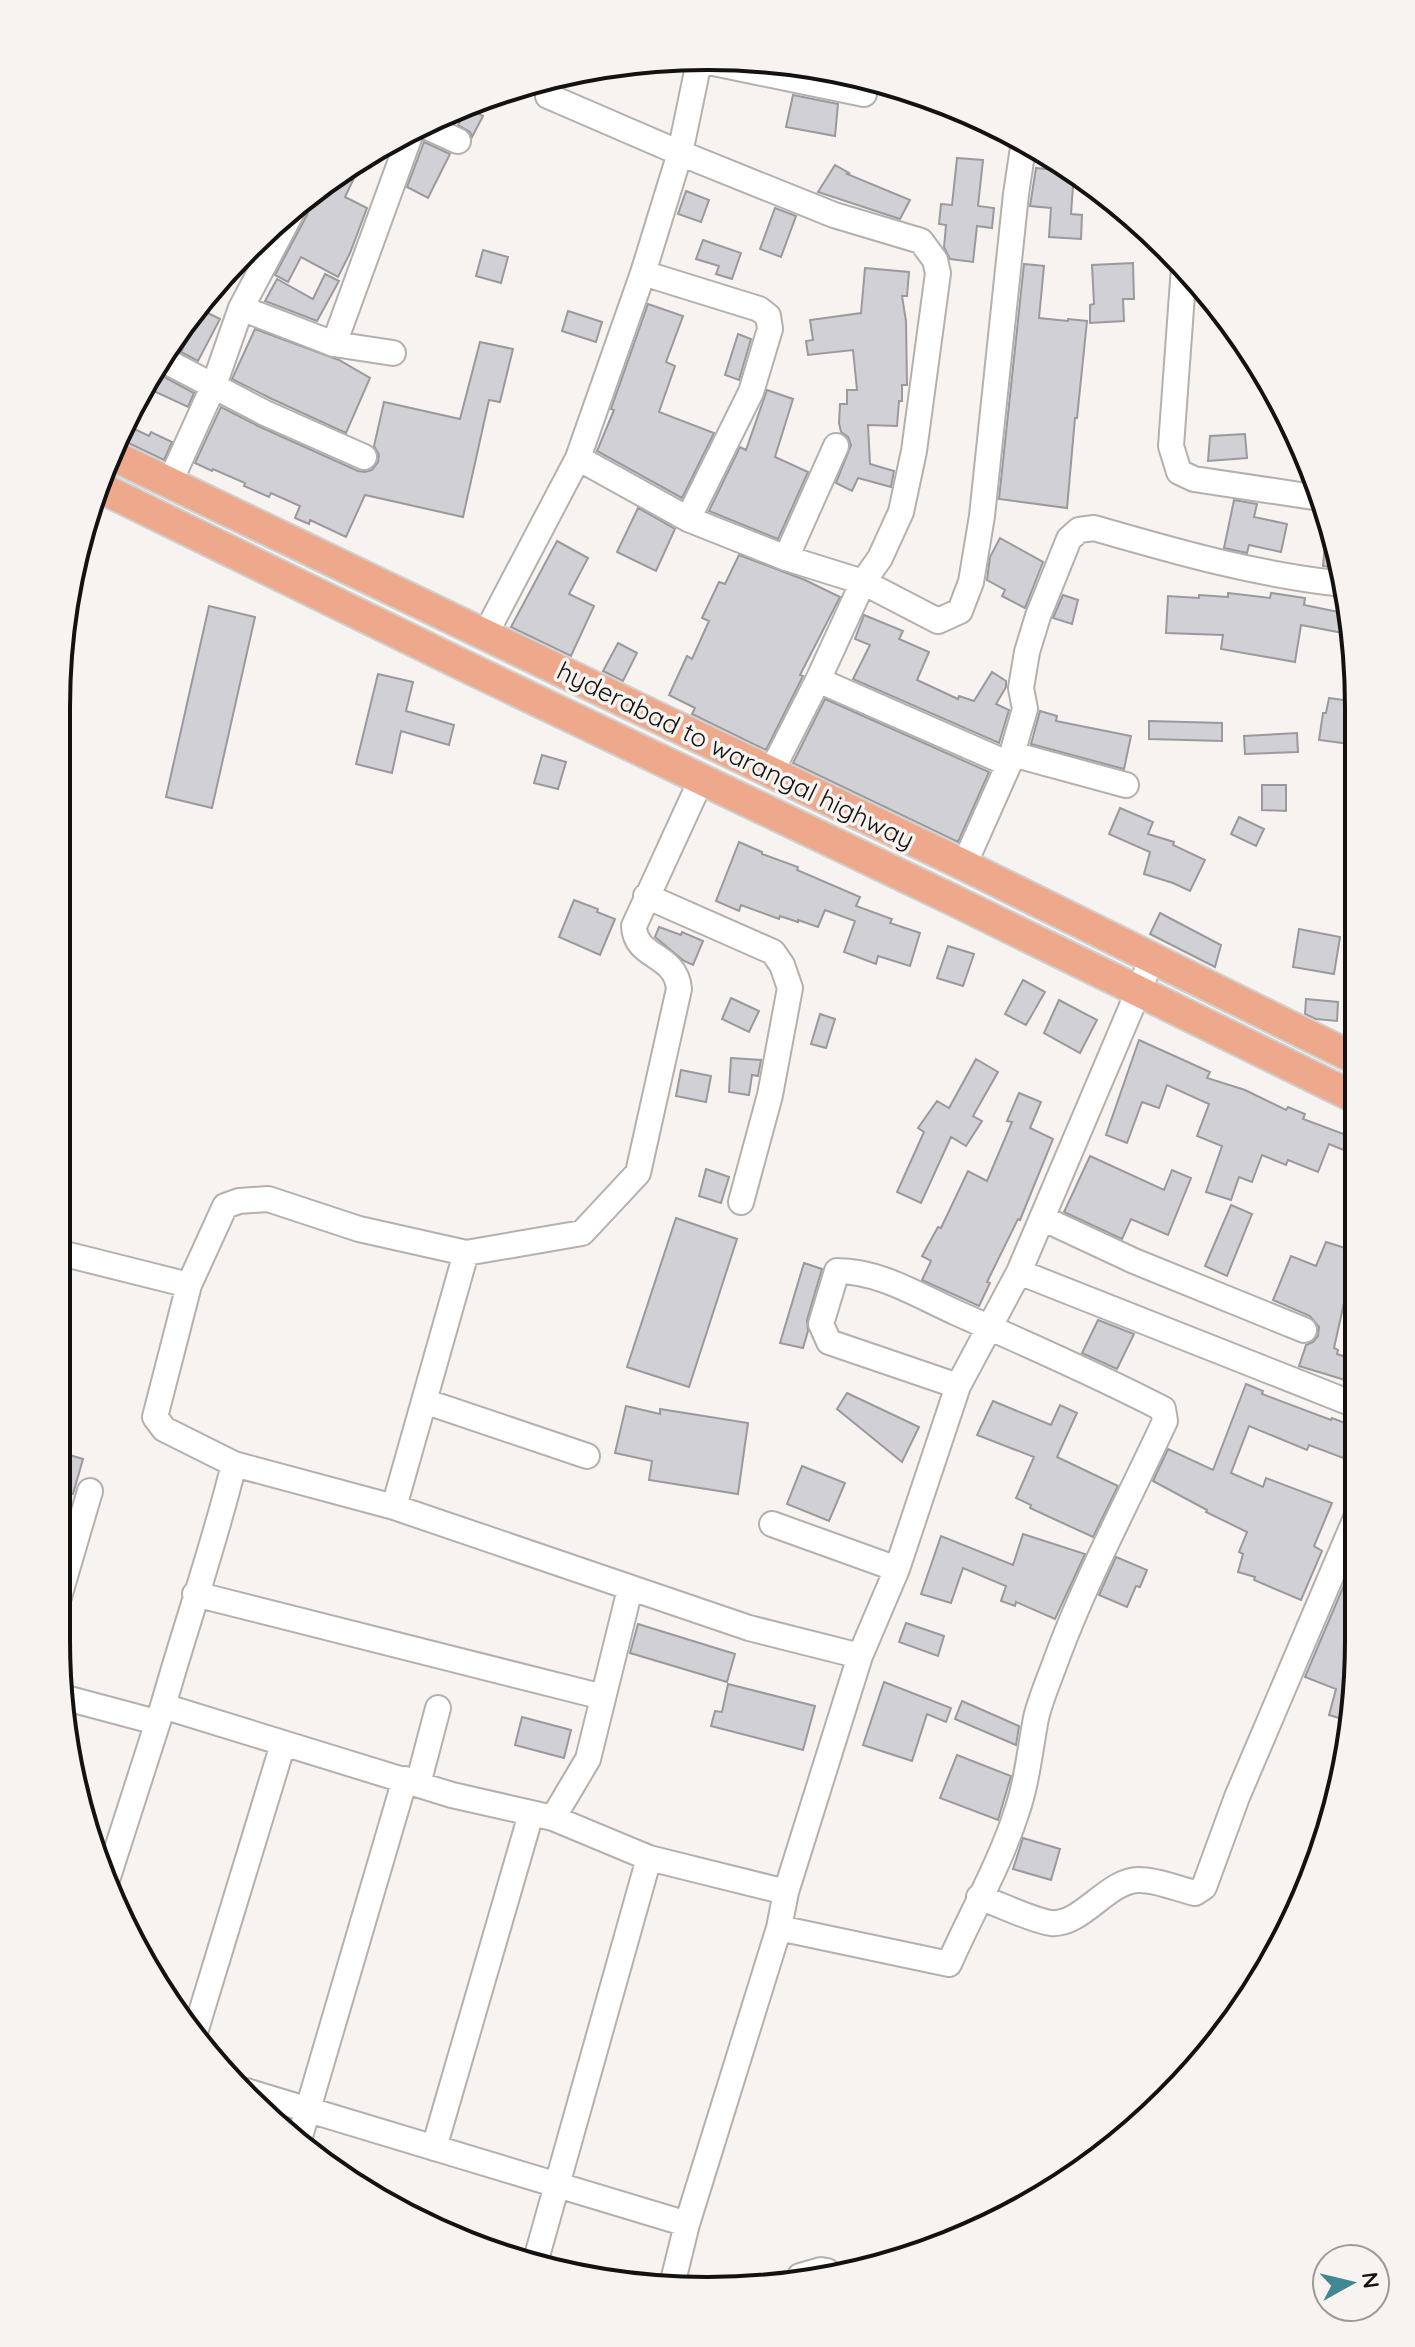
<svg xmlns="http://www.w3.org/2000/svg" width="1415" height="2347" font-family="Quicksand,sans-serif">
<style>
.building{fill:#d1d0d4;stroke:#9a999d;stroke-width:2}
.lines{fill:none;stroke-linecap:round;stroke-linejoin:round}
.minor-casing{stroke:#b4b0ad;stroke-width:28}
.major-casing{stroke:#d0d0cf;stroke-width:34}
.minor{stroke:#fff;stroke-width:24}
.major{stroke:#eea98c;stroke-width:30}
.labels{text-anchor:middle;dominant-baseline:central;stroke-width:7;stroke-linejoin:round;paint-order:stroke}
.street-label{font-size:26px;fill:#131211;stroke:#f7f3f0}
.rim{fill:none;stroke:#131211;stroke-width:4}
</style>
<rect width="100%" height="100%" fill="#f7f3f0"/>
<!-- building -->
<path class="building" d="M793,95L838,104L835,136L786,127Z
M467,108L483,116L472,137L470,132L458,125Z
M424,142L450,154L428,198L407,187Z
M365,155L345,197L367,208L350,253L338,277L301,257L288,282L275,275L307,215L315,191L346,166Z
M957,158L983,160L978,206L994,208L992,228L977,226L973,262L950,259L944,247L946,225L939,224L941,204L952,205Z
M835,165L849,173L847,174L910,200L900,219L818,192Z
M1036,168L1074,172L1071,214L1082,215L1081,239L1049,237L1051,208L1030,206Z
M686,191L709,200L701,222L678,214Z
M775,208L796,216L781,257L760,249Z
M703,240L741,253L732,279L716,274L719,266L696,259Z
M483,250L508,257L501,283L476,276Z
M1133,263L1134,299H1123L1124,321L1090,323V305L1094,304L1092,265Z
M1024,264L1044,266L1039,318L1068,321V319L1087,321L1077,418H1075L1067,508L999,499Z
M865,268L909,272L907,296H902L906,321L907,385H902V401H899L897,426L868,425L870,464L894,471L891,487L858,478L852,491L836,483L851,445L848,437L841,432L839,423L840,404H847V390H857L853,350L808,355L806,341L813,340L810,320L861,313Z
M325,274L339,281L317,321L265,301L277,279L313,299Z
M648,304L683,316L666,362L675,366L659,412L714,433L682,498L597,451L614,410L611,409Z
M202,310L220,319L198,361L181,352Z
M568,311L602,322L596,342L562,331Z
M255,329L339,360L370,378L346,433L272,399L232,379Z
M738,334L751,339L739,380L725,375Z
M480,342L513,349L500,402L489,400L463,517L365,495L346,537L310,520L309,524L295,518L300,506L271,493L269,497L244,486L245,483L213,469L212,471L195,463L221,407L258,426L358,471L365,472L372,470L378,462L379,455L374,446L384,402L460,419Z
M153,371L194,393L188,407L145,387Z
M767,390L793,399L775,457L808,472L778,539L709,511L740,447L746,450Z
M126,425L149,436L151,432L172,442L164,460L120,439Z
M1245,434L1247,458L1208,461L1210,436Z
M1234,500L1257,504L1254,517L1287,524L1281,552L1249,545L1247,553L1224,548Z
M638,508L675,529L656,571L617,552Z
M1000,538L1043,562L1025,608L1002,596L1005,590L987,580L990,557Z
M557,541L588,558L569,594L594,606L571,656L511,627Z
M1325,545L1338,547L1342,569L1323,566Z
M739,555L805,580L840,597L800,675L803,676L766,750L692,714L695,708L669,695L687,656L692,659L709,621L702,618L719,582L725,584Z
M1228,593L1270,598L1271,593L1305,598L1304,605L1349,614L1353,635L1301,625L1295,662L1221,649L1223,635L1166,633L1168,596L1199,598V595L1228,597Z
M1063,595L1078,600L1072,624L1053,618Z
M209,606L255,617L212,808L166,797Z
M864,615L903,631L899,639L929,652L917,680L958,699L959,696L974,701L992,672L1006,681V687L996,704L1009,710L999,743L853,679L870,645L855,639Z
M618,643L637,653L623,681L603,671Z
M378,674L413,682L406,711L454,725L449,745L401,731L392,773L356,764Z
M1329,698L1358,702V745L1319,740L1323,713H1326Z
M825,699L989,772L958,842L793,763Z
M1040,711L1057,716L1056,721L1131,736L1124,769L1031,744Z
M1149,721L1222,723V741L1149,739Z
M1297,733L1298,752L1245,754L1244,736Z
M542,755L566,762L558,789L534,783Z
M1262,785H1286V811L1262,810Z
M1120,808L1153,822L1148,834L1174,842L1173,845L1205,860L1190,891L1173,883L1144,874L1150,852L1109,834Z
M1239,817L1264,829L1256,846L1231,834Z
M739,842L762,852V854L798,867L797,870L860,897L856,906L892,919L890,923L920,933L910,966L878,956L876,964L844,952L855,921L825,910L818,927L798,920V922L780,916L779,919L741,905L739,911L716,901Z
M574,900L598,909L597,912L615,919L600,955L559,937Z
M1160,913L1221,945L1215,967L1150,934Z
M659,927L681,935L682,932L703,941L693,965L684,961L655,937Z
M1299,929L1340,937L1334,974L1293,967Z
M948,946L974,954L963,986L937,978Z
M1023,980L1045,992L1026,1025L1005,1014Z
M731,998L759,1011L749,1032L722,1019Z
M1306,999L1338,1002L1337,1021L1316,1019L1305,1014Z
M1059,1000L1097,1020L1080,1053L1044,1033Z
M820,1014L835,1019L826,1048L811,1044Z
M1139,1040L1210,1072L1207,1078L1245,1090L1286,1110L1288,1107L1305,1114L1303,1119L1346,1135L1354,1116L1358,1117V1156L1329,1144L1318,1172L1288,1160L1286,1165L1262,1155L1252,1182L1239,1177L1231,1200L1206,1192L1222,1146L1197,1136L1209,1104L1167,1085L1159,1108L1142,1102L1127,1143L1106,1135Z
M731,1058L761,1060L758,1076L752,1075L749,1095L729,1092Z
M976,1059L998,1072L973,1116L982,1121L966,1146L951,1137L921,1203L897,1192L924,1132L918,1128L937,1101L949,1108Z
M681,1070L711,1076L706,1102L676,1096Z
M1019,1093L1041,1102L1030,1128L1053,1139L1020,1220L1018,1219L987,1282L990,1283L979,1306L922,1280L931,1261L922,1256L938,1227L941,1228L968,1171L987,1181L1012,1122L1007,1121Z
M1090,1156L1164,1190L1172,1170L1191,1178L1168,1235L1131,1219L1122,1239L1064,1212Z
M706,1169L729,1177L721,1203L699,1196Z
M1231,1205L1252,1214L1227,1276L1205,1266Z
M676,1218L737,1239L689,1387L627,1367Z
M1326,1242L1358,1252L1356,1305L1344,1303L1334,1348L1338,1350L1337,1354L1358,1361V1384L1299,1366L1306,1345L1313,1342L1318,1336L1319,1327L1310,1316L1273,1300L1291,1256L1316,1266Z
M804,1263L822,1269L807,1320L808,1331L803,1348L780,1343Z
M1098,1320L1134,1334L1117,1369L1082,1353Z
M1246,1384L1263,1391L1262,1394L1331,1420L1332,1418L1358,1428L1346,1459L1309,1445L1307,1450L1249,1426L1231,1473L1263,1487L1266,1478L1332,1503L1314,1546L1322,1551L1301,1600L1254,1580L1255,1577L1238,1572L1243,1554L1239,1552L1247,1532L1206,1512L1207,1510L1153,1481L1168,1449L1213,1470Z
M847,1393L919,1427L902,1462L837,1409Z
M993,1401L1051,1425L1060,1405L1077,1413L1057,1457L1118,1486L1093,1537L1030,1508L1031,1505L1016,1498L1034,1457L977,1435Z
M626,1406L660,1414V1409L748,1423L738,1494L649,1480L652,1461L615,1453Z
M56,1451L83,1459L73,1494L56,1489Z
M802,1466L845,1483L829,1521L787,1504Z
M1023,1534L1085,1554L1055,1619L1016,1602L1015,1606L1001,1601L1006,1586L963,1568L951,1603L921,1594L941,1536L1013,1565Z
M1116,1557L1147,1570L1140,1587L1136,1586L1127,1607L1099,1595Z
M1347,1578L1358,1582V1644L1348,1671L1358,1675V1683L1349,1721L1329,1715L1336,1689L1305,1677Z
M906,1623L944,1636L938,1656L899,1642Z
M638,1624L735,1654L727,1682L630,1653Z
M884,1682L951,1708L946,1722L927,1714L912,1761L863,1745Z
M728,1684L815,1706L803,1750L711,1726L715,1711L722,1712Z
M962,1701L1019,1726L1016,1745L955,1719Z
M522,1717L571,1730L564,1758L515,1745Z
M957,1755L1011,1776L998,1820L940,1798Z
M1023,1838L1060,1849L1051,1880L1013,1869Z"/>
<g class="lines">
<!-- minor casing -->
<g class="minor-casing">
<path id="minor" d="M699,60L864,94
M548,96L680,153L834,215L921,241L935,260L938,273L914,451L901,512L880,558L863,582L786,558L688,519L578,458
M423,125L458,141
M1184,267L1171,446L1179,472L1194,479L1320,498
M643,273L759,309L768,316L770,329L751,392L688,519
M241,308L334,344L393,353
M334,344L412,130
M160,358L265,413L364,457
M170,482L214,385L241,308L294,208
M786,558L836,446
M485,635L578,458L643,273L680,153L700,57
M818,680L1009,764
M1012,754L1126,785
M771,772L818,680L863,582L938,621L960,611L971,582L982,516L1016,194L1024,141
M964,865L1009,764L1025,709L1021,688L1027,652L1038,616L1069,539L1079,530L1094,528C1177,552 1257,575 1344,584
M646,896L773,952L782,965L790,988L770,1095L741,1202
M1042,1218L1134,1261L1304,1330
M57,1252L189,1285L225,1206L239,1201L268,1199L359,1229L466,1253L582,1233L638,1173L679,989C676,953 635,959 634,926L701,780
M1019,1272L1358,1406
M189,1285L155,1417L164,1429L234,1464C214,1546 186,1625 163,1706L452,1795L553,1818L649,1858L786,1892
M424,1401L587,1456
M234,1464L394,1507L749,1628L860,1656
M394,1507L466,1253
M772,1524L897,1569
M195,1594L603,1697
M56,1607L90,1491
M66,1698L156,1722
M418,1784L438,1708
M553,1818L588,1759L630,1589
M107,1880L163,1706
M979,1897C999,1904 1031,1920 1051,1923C1082,1926 1108,1879 1140,1880C1157,1880 1178,1889 1195,1893L1204,1887L1237,1797L1358,1513
M779,1928L949,1964C971,1914 999,1866 1016,1814C1027,1783 1030,1750 1036,1718C1041,1697 1051,1675 1058,1655C1088,1575 1129,1499 1165,1421L1163,1409C1096,1374 1026,1344 957,1313C919,1296 880,1271 837,1271L821,1324L829,1342L958,1386
M193,2039L283,1744
M246,2091L687,2224
M298,2143L405,1779
M434,2148L531,1814
M535,2263L649,1858
M800,2276L821,2270L827,2271
M672,2285L687,2224L779,1928L786,1892L860,1656L897,1569L958,1386L1019,1272L1152,959"/>
</g>
<!-- major casing -->
<g class="major-casing">
<path id="major" d="M112,455L964,865L1358,1060
M97,486L475,671L951,899L1358,1099"/>
</g>
<!-- minor -->
<use href="#minor" class="minor"/>
<!-- major -->
<use href="#major" class="major"/>
</g>
<g class="labels">
<!-- street labels -->
<g class="street-label">
<text transform="translate(736 755) rotate(26)">hyderabad to warangal highway</text>
</g>
</g>
<!-- crop -->
<path d="M0 0H1415V2347H0ZM707 70H708A637 637 0 0 1 1345 707V1640A637 637 0 0 1 708 2277H707A637 637 0 0 1 70 1640V707A637 637 0 0 1 707 70Z" fill="#f7f3f0" fill-rule="evenodd"/>
<path class="rim" d="M707 70H708A637 637 0 0 1 1345 707V1640A637 637 0 0 1 708 2277H707A637 637 0 0 1 70 1640V707A637 637 0 0 1 707 70Z"/>
<!-- north arrow -->
<g transform="translate(1351 2283) rotate(82)"><circle r="38" fill="#f7f3f0" stroke="#9c9997" stroke-width="2"/>
<path d="M0-6L14 30L0 20L-14 30Z" fill="#428893"/>
<text y="-12" font-size="22" font-weight="bold" text-anchor="middle" fill="#131211">N</text>
</g>
</svg>
